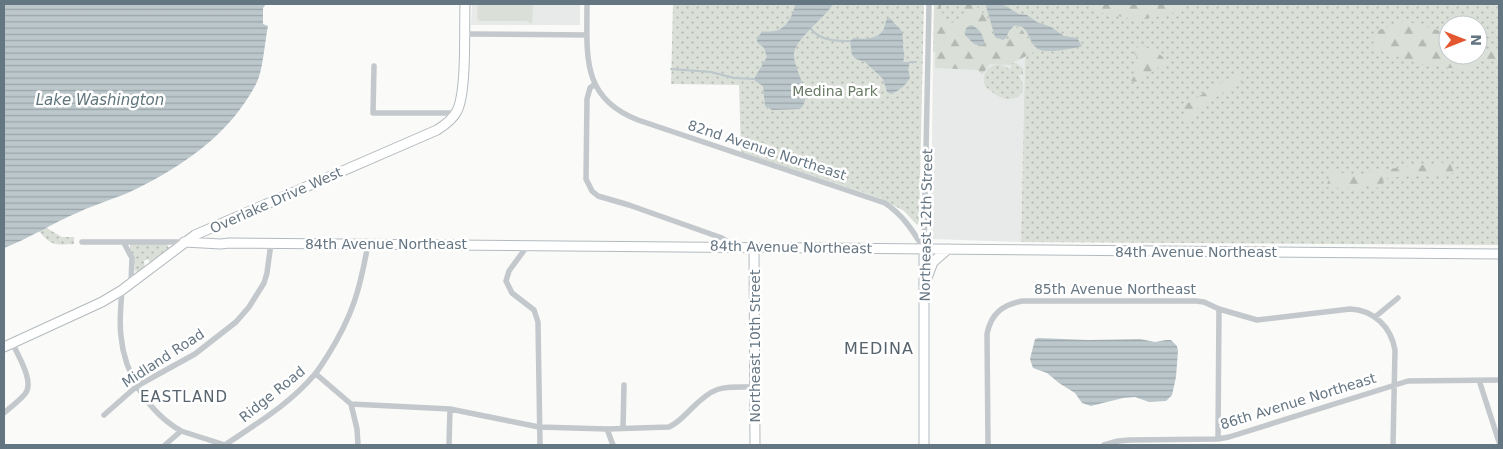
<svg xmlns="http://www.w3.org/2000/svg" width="1503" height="449" font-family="'DejaVu Sans',sans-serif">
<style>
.built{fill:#e8e9e9}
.grass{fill:url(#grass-dots);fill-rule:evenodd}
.forest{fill:url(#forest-firs)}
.garden{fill:#dadfd7}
.water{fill:url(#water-rules)}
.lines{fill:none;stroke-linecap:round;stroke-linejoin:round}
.stream{stroke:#bbc7cb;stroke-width:2}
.secondary-casing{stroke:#b3babf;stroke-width:11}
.street{stroke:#c3c8cc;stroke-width:5.5}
.secondary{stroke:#fff;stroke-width:9}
.labels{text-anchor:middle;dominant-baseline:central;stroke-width:5;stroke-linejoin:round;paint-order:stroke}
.park-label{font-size:14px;fill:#687a64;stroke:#fff}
.street-label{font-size:14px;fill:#657683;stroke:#fff}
.water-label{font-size:15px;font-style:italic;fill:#60757c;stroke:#fff}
.neighbourhood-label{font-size:15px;letter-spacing:1px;fill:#57646e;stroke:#fff}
.quarter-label{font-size:16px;letter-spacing:1px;fill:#57646e;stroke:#fff}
</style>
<defs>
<pattern id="grass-dots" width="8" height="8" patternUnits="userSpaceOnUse" patternTransform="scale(1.25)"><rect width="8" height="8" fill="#dadfd7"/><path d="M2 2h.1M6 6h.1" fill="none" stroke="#b4b9b4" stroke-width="1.8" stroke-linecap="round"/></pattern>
<pattern id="forest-firs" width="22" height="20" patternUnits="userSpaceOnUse" patternTransform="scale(1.25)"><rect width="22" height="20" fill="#dadfd7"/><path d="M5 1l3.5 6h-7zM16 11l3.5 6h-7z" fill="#b4b9b4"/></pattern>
<pattern id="water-rules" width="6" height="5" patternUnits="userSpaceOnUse" patternTransform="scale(1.25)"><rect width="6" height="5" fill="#bbc7cb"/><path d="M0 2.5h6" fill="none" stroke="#9ca6aa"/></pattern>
</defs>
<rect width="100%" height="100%" fill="#fafaf8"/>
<!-- built -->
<path class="built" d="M472,4H580V25H471Z
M933,52L1025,54L1021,242L931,239Z"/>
<!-- grass -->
<path class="grass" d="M673,4H924L919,223L917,225L904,211L880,198L741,152L739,85L671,84Z
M934,4H1499V245L1021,242L1025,54L933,52ZM1448,25H1478V55H1448Z
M1011,63H1016L1023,68V75H1018C1034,95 1009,108 991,91C988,89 985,87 984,82C982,73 990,63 1000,65C1003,65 1007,68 1011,69Z
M45,227L62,237H74V244C55,245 51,246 39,231Z
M130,244H167L169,248L151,264L148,259L144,261L145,268L138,272L135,271L134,258L130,248Z"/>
<!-- forest -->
<path class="forest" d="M936,4H941V11L949,23L967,21L962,4H974L987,17L994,38L1008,41L1012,30L1020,27L1036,51L1009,65L990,64L982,75L978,70L935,68Z
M1084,4H1182L1184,6L1171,14L1139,20L1097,12Z
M1405,21L1448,33V55H1478V45L1499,54V61H1480L1469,70L1423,65L1371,48L1379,30Z
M1142,45L1162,56L1166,62L1138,82L1131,81L1138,59L1132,50Z
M1237,73L1242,81L1196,109L1194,119H1185L1183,106Z
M1450,162L1454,173L1384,178L1383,184L1378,188L1369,183L1359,189L1326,187L1332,171L1359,176L1370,171Z"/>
<!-- garden -->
<path class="garden" d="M478,4H533L532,24L526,21H480L477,18Z"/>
<!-- water -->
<path class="water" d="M4,4H266L263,8V24L268,26C265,40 263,70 257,82C232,132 185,165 136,189C118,198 98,203 79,212C53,223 30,238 4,248Z
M795,4H833C825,18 797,37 794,53C792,68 815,97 800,109L772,110L765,106L763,86L755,81V77L767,57L764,48L757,42V38L762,32C766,31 770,32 774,31C786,30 794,14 795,4Z
M988,4H1002L1019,14L1027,15L1037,22L1051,27L1064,36L1077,38L1082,46C1071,49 1048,54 1038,49C1027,42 1030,24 1014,26L1009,31L1006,38L1003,40L995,37L986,6Z
M890,18C902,33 903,26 903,46C903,53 906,54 903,62H910L908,69L910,78C905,86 900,90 891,94L887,92L883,79L865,62L856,59L852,55L850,41L854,38C863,39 876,40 883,31C885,27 885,22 887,19Z
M971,25C979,28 984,35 984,44L980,46L974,44L965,35L966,28Z
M1038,338L1088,340L1140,339L1155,342L1166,340H1171L1177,346L1178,351L1176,377L1172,395L1166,401L1149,402L1135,397L1123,398L1091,406L1082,403L1075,393L1059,383L1047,373L1033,368L1030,359L1035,339Z"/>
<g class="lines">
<!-- stream -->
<path class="stream" d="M811,29C821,41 836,41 850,41
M910,62H916
M671,69L711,72L734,78L755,79"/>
<!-- secondary casing -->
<g class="secondary-casing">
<path id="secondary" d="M184,242L221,244L229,243C653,244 1076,251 1499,254
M754,247L755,445
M924,249V445
M927,278L933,262L948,249
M4,347L102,302L122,290L195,235L437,130C445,125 453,119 457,111C467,91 464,29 465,4"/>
</g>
<!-- street -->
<path class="street" d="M587,4C587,56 581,98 638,120L885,203C903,215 913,231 924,249
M464,34L587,35
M374,66L373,113H456
M595,84L590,88L587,99L586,179L592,191L598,196L629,205L722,238L733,245
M82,242H184
M124,243L132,258L131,282
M528,245L509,271L506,281L512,293L534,310L538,322L540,445
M924,249L929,4
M122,290C121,305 119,321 121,336C124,373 148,412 181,431L225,445
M1375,317L1398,298
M316,374L351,404L450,409L539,427L607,429L669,427C678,423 684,416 691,409C716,384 722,387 755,387
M1479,380L1499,442
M351,404L357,429L358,445
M4,413C11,407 19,401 25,394C35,382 18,356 12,342
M104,415L137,386L195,354L236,322L249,307L264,283L267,273L271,243
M623,428L624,385
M607,429L613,445
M1218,439L1219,309
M165,445L181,431
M225,445C256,424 291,403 315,374C320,368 324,361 328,355C353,315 360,289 368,244
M449,445L450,409
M988,445L987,334C991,313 1003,305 1022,301H1196L1204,302L1219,309L1257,320L1350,309C1374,310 1391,327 1395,350L1393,445
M1104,445L1118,441L1130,440L1218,439L1229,437L1408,381L1499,380"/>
<!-- secondary -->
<use href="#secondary" class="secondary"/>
</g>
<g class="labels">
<!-- park labels -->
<g class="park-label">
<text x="835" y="91">Medina Park</text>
</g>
<!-- street labels -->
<g class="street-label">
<text transform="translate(767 150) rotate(18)">82nd Avenue Northeast</text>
<text transform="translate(276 200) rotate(-24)">Overlake Drive West</text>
<text transform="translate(926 225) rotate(-89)">Northeast 12th Street</text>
<text x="386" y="244">84th Avenue Northeast</text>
<text transform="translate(791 247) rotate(1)">84th Avenue Northeast</text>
<text x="1196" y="252">84th Avenue Northeast</text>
<text x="1115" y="289">85th Avenue Northeast</text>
<text transform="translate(755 346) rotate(-90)">Northeast 10th Street</text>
<text transform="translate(163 358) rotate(-33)">Midland Road</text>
<text transform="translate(272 394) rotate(-39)">Ridge Road</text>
<text transform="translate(1298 401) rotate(-17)">86th Avenue Northeast</text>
</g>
<!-- water labels -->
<g class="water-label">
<text x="100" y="100">Lake Washington</text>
</g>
<!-- neighbourhood labels -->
<g class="neighbourhood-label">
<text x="184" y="397">EASTLAND</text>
</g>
<!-- quarter labels -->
<g class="quarter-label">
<text x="879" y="348">MEDINA</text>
</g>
</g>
<!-- border -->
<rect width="1503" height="449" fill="none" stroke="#657683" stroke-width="10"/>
<!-- north arrow -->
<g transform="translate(1463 40) rotate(90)"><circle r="24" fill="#ffffff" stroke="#c1c8cd"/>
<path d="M0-4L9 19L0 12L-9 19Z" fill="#e4572e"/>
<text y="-8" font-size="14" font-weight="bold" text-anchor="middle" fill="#657683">N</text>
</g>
</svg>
